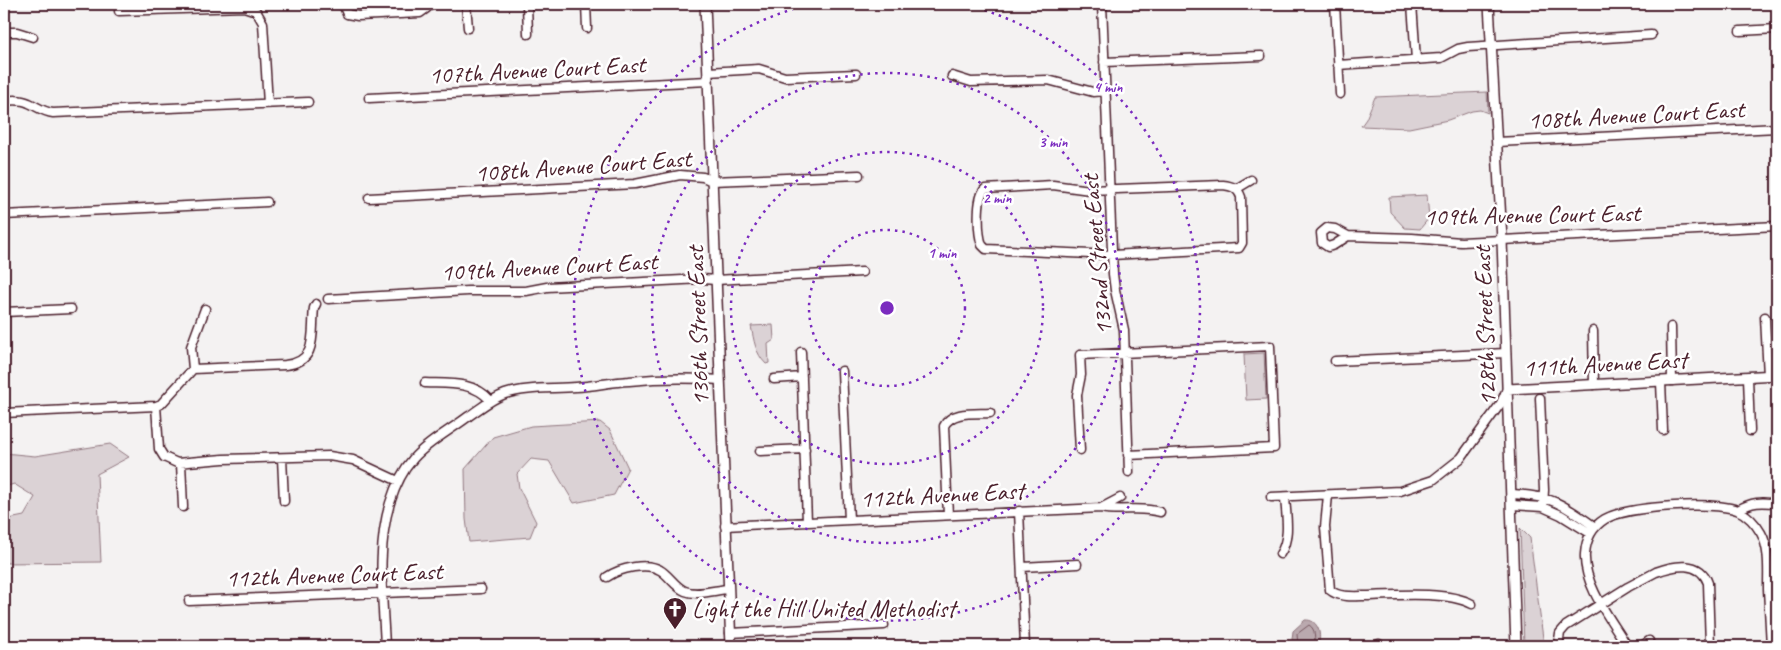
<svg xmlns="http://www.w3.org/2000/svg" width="1781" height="650" font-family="Caveat,sans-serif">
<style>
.green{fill:#dbd2d5;stroke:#927880}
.water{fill:#baa9ae;stroke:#8d727a}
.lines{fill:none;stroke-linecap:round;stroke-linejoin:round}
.shore{stroke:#77565f;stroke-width:1}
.minor-casing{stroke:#4a1f2b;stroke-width:11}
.tertiary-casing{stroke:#4a1f2b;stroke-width:12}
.minor{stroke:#fff;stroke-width:8}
.tertiary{stroke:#fff;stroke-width:9}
.ring{fill:none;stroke:#7b2cbf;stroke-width:2.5;stroke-dasharray:2.5 5}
.labels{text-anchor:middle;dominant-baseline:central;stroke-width:5;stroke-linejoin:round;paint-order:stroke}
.street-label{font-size:25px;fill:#4a1f2b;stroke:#fff}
.poi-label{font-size:25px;fill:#4a1f2b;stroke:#fff;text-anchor:start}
.centre{fill:#7b2cbf;stroke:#fff;stroke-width:2.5}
.ring-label{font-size:15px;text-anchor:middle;font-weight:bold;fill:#7b2cbf;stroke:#fff;stroke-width:5;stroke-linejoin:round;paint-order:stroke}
</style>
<rect width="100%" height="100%" fill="#f4f2f2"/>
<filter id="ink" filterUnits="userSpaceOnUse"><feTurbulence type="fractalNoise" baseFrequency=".02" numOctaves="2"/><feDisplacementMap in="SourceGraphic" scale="10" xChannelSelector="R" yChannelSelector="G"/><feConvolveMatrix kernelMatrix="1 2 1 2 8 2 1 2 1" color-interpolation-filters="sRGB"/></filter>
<g filter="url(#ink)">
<!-- green -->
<path class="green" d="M1487,92L1488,113L1480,110L1472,111L1448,120L1409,128L1361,126L1366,119L1375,97Z
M1427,195L1429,218L1420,229L1405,228L1390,212L1389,197Z
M773,325L774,340L768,344L769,363L766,364C755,353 754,340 751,326Z
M1264,353L1266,399L1246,400L1244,354Z
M600,422L610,430L628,468L614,495L574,503L549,461L531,459L517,474L519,488L536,522L530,537L469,542L466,519L465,469L493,437L531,426Z
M110,444L129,457L97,474L101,562L4,563V515L9,519L24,516L35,497L14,484L4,487V453L35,456Z
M1520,528L1530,538L1544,646H1524Z"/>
<!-- water -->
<path class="water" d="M1305,620C1319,619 1322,636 1318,646L1294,645L1292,639L1293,631Z"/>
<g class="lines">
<!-- shore -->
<path class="shore" d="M1298,646L1297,634L1309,625C1316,629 1315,639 1314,646"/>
<!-- minor casing -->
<g class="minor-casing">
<path id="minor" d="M343,4L347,14L358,16L420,13L427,8L428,4
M466,4L468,28
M527,4L528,34
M586,4L587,28
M1102,4L1113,274L1115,290L1124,330L1129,472
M1335,4L1340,94
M1412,4L1416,60
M119,11L244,7L256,11L263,23L268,104
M1740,31L1777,29
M4,32H17L33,37
M1104,62L1261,56
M1338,65L1441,58L1458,49L1468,47L1651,35
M708,72L759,69L785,77L856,74
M952,76L971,82L1048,80L1093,92L1105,91
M369,98L708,81
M4,101C12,100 21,99 29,103C38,107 43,112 53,113L308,102
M1497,142L1777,128
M1053,185L1090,190L1223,185C1232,186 1238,188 1241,197L1242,243L1239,248L1112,255L986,249L982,245C978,234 976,198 985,189Z
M1236,189L1251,180
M369,198L635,184L680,175L703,177L712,181L859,175
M4,215L267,202
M1348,236L1335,229L1327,228L1321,233L1322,243L1328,247L1334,245L1348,236L1412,238L1461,242L1777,226
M328,299L468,291H526L547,287L702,279L716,280L862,272
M205,309L191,347L193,369L161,404L156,406L159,449L164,457L177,463L223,459L329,456L353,460L398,481
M4,312L71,309
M1765,317L1768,376
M1671,327L1672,381
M1593,331L1594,385
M801,352L807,522
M1335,361L1506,353
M193,369L285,365C319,362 311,333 314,308L316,304
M842,371L849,520
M1748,377L1750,431
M774,379L802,377
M1661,382L1663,430
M425,383C448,384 473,381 490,400
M1540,398L1544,490L1543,507
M4,413L156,406
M1080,450L1077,395L1081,375L1080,355L1270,346L1274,448L1128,455
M760,451L805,449
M282,458L284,501
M181,463L183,507
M1512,494C1552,496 1563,504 1595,527
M1328,495L1325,527L1330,590C1339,598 1356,596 1368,596C1396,595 1448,591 1472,604
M1271,497L1400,491L1433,480L1461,458L1501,403L1506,391
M1512,505L1543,507L1561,515L1590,533
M1101,508L1120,498
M1738,510C1751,502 1762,501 1777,504
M1019,511L1025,646
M948,515L944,426C952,410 976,414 990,413
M725,526L1101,508C1121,512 1141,506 1160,512
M1280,554C1291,538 1286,515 1285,497
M1022,567L1077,564
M607,577C620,568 647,562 660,570C669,575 675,587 685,591C697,596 715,590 728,589
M189,601L481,589
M730,633L884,625
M1379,644L1381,646
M385,646C383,599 376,549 390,503C406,451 430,445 469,416C481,408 491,399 505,394C526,387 553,389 576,387C594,386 611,382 629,381C659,378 690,378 720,380
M1558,646L1560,633L1566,626L1628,587L1656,572C1674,565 1700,560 1708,583L1710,646
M1627,646C1612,621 1583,585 1585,554C1586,539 1592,527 1605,519C1628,506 1712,501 1737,510C1747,514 1756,524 1761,533C1770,549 1768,571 1768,589C1769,608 1770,627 1771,646
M1642,646L1649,641"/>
</g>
<!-- tertiary casing -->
<g class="tertiary-casing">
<path id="tertiary" d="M705,4L731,646
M1489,4L1502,240L1516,646
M1507,389L1777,375"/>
</g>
<!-- minor -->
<use href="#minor" class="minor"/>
<!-- tertiary -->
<use href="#tertiary" class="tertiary"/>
</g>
</g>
<!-- distance rings -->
<g class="ring">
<circle cx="887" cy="308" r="78"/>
<circle cx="887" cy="308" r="156"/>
<circle cx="887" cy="308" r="235"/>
<path d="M963 4A313 313 0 1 1 811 4"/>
</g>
<!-- icons -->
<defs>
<g id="church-pin" transform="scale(1.25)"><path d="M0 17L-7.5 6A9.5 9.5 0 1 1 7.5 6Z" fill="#4a1f2b" stroke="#fff"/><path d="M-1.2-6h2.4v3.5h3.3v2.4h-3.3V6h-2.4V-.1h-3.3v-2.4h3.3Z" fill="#fff"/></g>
</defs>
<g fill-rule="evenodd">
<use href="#church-pin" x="675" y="609"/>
</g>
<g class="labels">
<!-- street labels -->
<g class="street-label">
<text transform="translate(537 70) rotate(-3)">107th Avenue Court East</text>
<text transform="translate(1636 115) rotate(-3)">108th Avenue Court East</text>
<text transform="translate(583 166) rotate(-4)">108th Avenue Court East</text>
<text transform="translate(1532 215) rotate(-1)">109th Avenue Court East</text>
<text transform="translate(1097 255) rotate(-95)">132nd Street East</text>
<text transform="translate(549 267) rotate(-3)">109th Avenue Court East</text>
<text transform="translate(698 326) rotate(-92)">136th Street East</text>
<text transform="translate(1485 326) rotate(-92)">128th Street East</text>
<text transform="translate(1605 364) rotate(-3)">111th Avenue East</text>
<text transform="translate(942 495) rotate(-3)">112th Avenue East</text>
<text transform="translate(334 575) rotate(-2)">112th Avenue Court East</text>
</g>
<!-- poi labels -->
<g class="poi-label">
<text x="692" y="609">Light the Hill United Methodist</text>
</g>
</g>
<circle cx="887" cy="308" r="8" class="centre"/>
<g class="ring-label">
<text x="1108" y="92">4 min</text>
<text x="1053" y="147">3 min</text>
<text x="997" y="203">2 min</text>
<text x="942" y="258">1 min</text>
</g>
<!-- margin -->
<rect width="1781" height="650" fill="none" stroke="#fff" stroke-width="20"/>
<rect x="10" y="10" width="1761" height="630" fill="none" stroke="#4a1f2b" stroke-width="2" filter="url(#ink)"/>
</svg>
